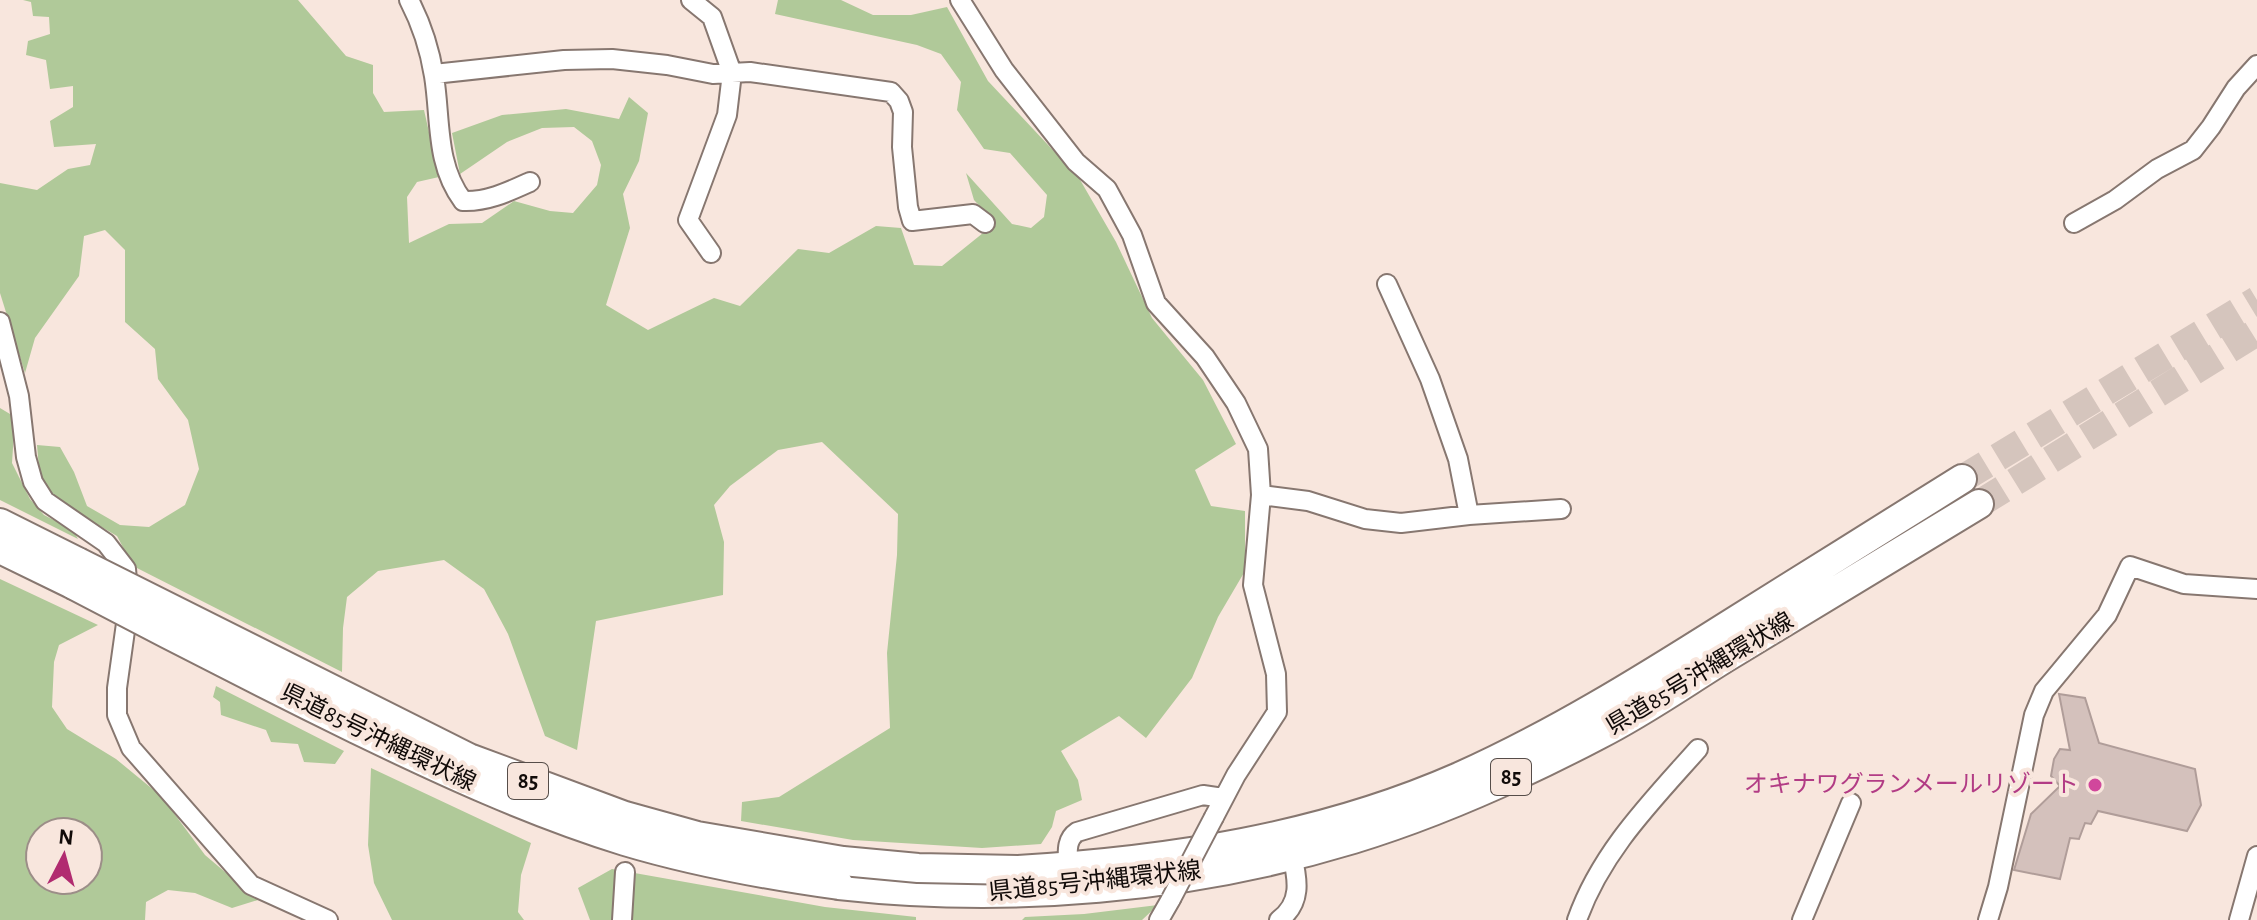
<svg xmlns="http://www.w3.org/2000/svg" width="2257" height="920" font-family="'Alegreya Sans','Noto Sans JP',sans-serif">
<style>
.green{fill:#b0c999;fill-rule:evenodd}
.building{fill:#d4c1bc;stroke:#b09d99;stroke-width:2}
.lines{fill:none;stroke-linecap:round;stroke-linejoin:round}
.primary-tunnel{stroke:#d5c5bd;stroke-width:28;stroke-dasharray:28 14;stroke-linecap:butt}
.minor-casing{stroke:#877770;stroke-width:22}
.primary-casing{stroke:#877770;stroke-width:32}
.minor{stroke:#fff;stroke-width:18}
.primary{stroke:#fff;stroke-width:28}
.minor-bridge-casing{stroke:#877770;stroke-width:22;stroke-linecap:butt}
.primary-bridge-casing{stroke:#877770;stroke-width:32;stroke-linecap:butt}
.minor-bridge{stroke:#fff;stroke-width:18}
.primary-bridge{stroke:#fff;stroke-width:28}
.hotel-dot{fill:#d1479c;stroke:#f8e6dd;stroke-width:3}
.labels{text-anchor:middle;dominant-baseline:central;stroke-width:8;stroke-linejoin:round;paint-order:stroke}
.shield{fill:#f8e6dd;stroke:#564d49;stroke-width:2}
.shield-label{font-size:22px;font-weight:bold;fill:#110b09}
.street-label{font-size:24px;fill:#110b09;stroke:#f8e6dd}
.hotel-label{font-size:24px;fill:#b23c85;stroke:#f8e6dd;text-anchor:end}
</style>
<rect width="100%" height="100%" fill="#f8e6dd"/>
<!-- green -->
<path class="green" d="M23,0H298L346,56L373,65V93L384,112L424,110L439,177L417,182L407,197L409,243L449,224L482,223L514,201L550,211L573,213L597,185L601,165L592,141L574,127L542,128L507,142L460,174L452,133L502,115L566,109L619,119L629,97L648,113L639,161L623,194L630,228L606,305L648,330L714,298L740,306L798,249L829,253L876,226L901,228L914,265L942,266L983,233L992,219L974,200L966,173L1012,224L1031,228L1044,217L1047,195L1010,153L984,149L957,110L961,82L941,54L917,45L775,14L778,0H841L873,15H911L947,7L988,81L1079,178L1116,242L1152,318L1203,380L1236,444L1195,470L1211,506L1245,511V571L1218,617L1192,678L1146,738L1119,716L1061,751L1078,780L1082,800L1056,811L1052,827L1041,844L982,848L853,840L741,821L742,802L779,797L890,728L887,653L897,555L898,514L822,442L778,450L730,486L714,505L724,542L723,595L596,621L577,750L545,736L508,634L484,589L444,560L378,571L347,597L343,628L342,672L133,566L117,536L50,497L39,469L37,445L60,447L74,472L87,506L120,525L149,527L185,505L199,469L188,420L158,379L155,349L125,322V250L105,230L84,236L79,276L35,338L25,373L0,293V183L37,190L68,169L90,165L96,144L54,147L50,121L73,107V86L50,89L46,60L26,55L28,41L50,34L49,17L33,16L31,2Z
M0,408L15,417L12,463L30,499L44,515L73,530L78,539L0,500Z
M0,579L98,625L59,645L54,662L52,707L67,729L116,759L161,796L205,855L258,900L232,908L195,893L168,890L146,902L145,920H0ZM40,832H88V880H40Z
M216,686L344,751L335,764L304,762L298,744L271,742L266,730L221,715L220,702L213,697Z
M371,768L531,843L521,875L518,912L524,920H392L374,883L368,845Z
M612,869L825,907L916,917V920H590L578,888Z
M1158,905L1142,920H1022L1025,917L1084,914Z"/>
<!-- building -->
<path class="building" d="M2059,694L2085,698L2099,743L2195,769L2201,805L2187,831L2098,811L2091,824L2085,823L2079,839L2070,838L2060,879L2014,870L2031,814L2060,786L2051,776L2054,759L2060,749L2070,750Z"/>
<g class="lines">
<!-- primary-tunnel -->
<path class="primary-tunnel" d="M1962,479L2257,300
M1979,504L2257,332"/>
<!-- minor casing -->
<g class="minor-casing">
<path id="minor" d="M409,0C421,23 430,51 434,76C441,119 435,164 463,201C487,202 508,192 530,182
M691,0L712,17L732,73L727,115L688,220L711,253
M960,0L1004,70L1076,162L1107,189L1132,235L1156,303L1205,357L1236,403L1258,449L1261,495L1253,585L1276,674L1277,712L1236,775L1214,817
M434,74L564,60L612,59L667,65L713,74L750,72L891,92L899,101L903,112L902,147L908,207L912,221L973,214L985,223
M2074,223L2115,200L2157,169L2193,150L2211,127L2236,88L2257,65
M1387,284L1430,379L1458,459L1469,515
M0,322L19,396L26,457L33,482L45,501L106,543L126,569L129,602L117,688V715L131,748L251,885L328,920
M1261,495L1308,501L1365,519L1401,523L1469,515L1561,509
M1068,867C1068,854 1065,840 1077,832L1203,795L1223,798
M622,920L625,872
M1159,920L1171,899
M1279,920C1302,903 1298,880 1292,855
M1577,920C1601,852 1651,802 1698,749
M1802,920L1851,803
M1988,920L1998,887L2034,715L2044,691L2107,615L2130,566L2184,584L2257,589
M2239,920L2257,856"/>
</g>
<!-- primary casing -->
<g class="primary-casing">
<path id="primary" d="M0,523L78,562
M0,549L74,585
M1018,870C1168,861 1320,838 1459,777C1553,735 1640,681 1727,626C1805,577 1884,528 1962,479
M839,885C1010,904 1188,889 1353,839C1438,813 1520,776 1598,735C1642,713 1683,684 1725,658C1810,607 1894,555 1979,504"/>
</g>
<!-- minor -->
<use href="#minor" class="minor"/>
<!-- primary -->
<use href="#primary" class="primary"/>
<!-- minor-bridge casing -->
<g class="minor-bridge-casing">
<path id="minor-bridge" d="M1171,899L1214,817"/>
</g>
<!-- primary-bridge casing -->
<g class="primary-bridge-casing">
<path id="primary-bridge" d="M78,562L469,758L625,816L697,836L843,861L918,868L1018,870
M74,585C167,634 261,682 356,729C443,771 531,812 625,841C695,862 767,875 839,885"/>
</g>
<!-- minor-bridge -->
<use href="#minor-bridge" class="minor-bridge"/>
<!-- primary-bridge -->
<use href="#primary-bridge" class="primary-bridge"/>
</g>
<!-- markers -->
<circle class="hotel-dot" cx="2095" cy="785" r="8"/>
<g class="labels">
<!-- shield labels -->
<g class="shield">
<rect x="1491" y="759" width="40" height="36" rx="6"/>
<rect x="508" y="763" width="40" height="36" rx="6"/>
</g>
<g class="shield-label">
<text x="1511" y="777">85</text>
<text x="528" y="781">85</text>
</g>
<!-- street labels -->
<g class="street-label">
<text transform="translate(1700 674) rotate(-31)">県道85号沖縄環状線</text>
<text transform="translate(378 738) rotate(26)">県道85号沖縄環状線</text>
<text transform="translate(1095 882) rotate(-6)">県道85号沖縄環状線</text>
</g>
<!-- hotel labels -->
<g class="hotel-label">
<text x="2079" y="785">オキナワグランメールリゾート</text>
</g>
</g>
<!-- north arrow -->
<g transform="translate(64 856) rotate(6)"><circle r="38" fill="#f8e6dd" stroke="#9c8e88" stroke-width="2"/>
<path d="M0-6L14 30L0 20L-14 30Z" fill="#b12b70"/>
<text y="-12" font-size="22" font-weight="bold" text-anchor="middle" fill="#110b09">N</text>
</g>
</svg>
